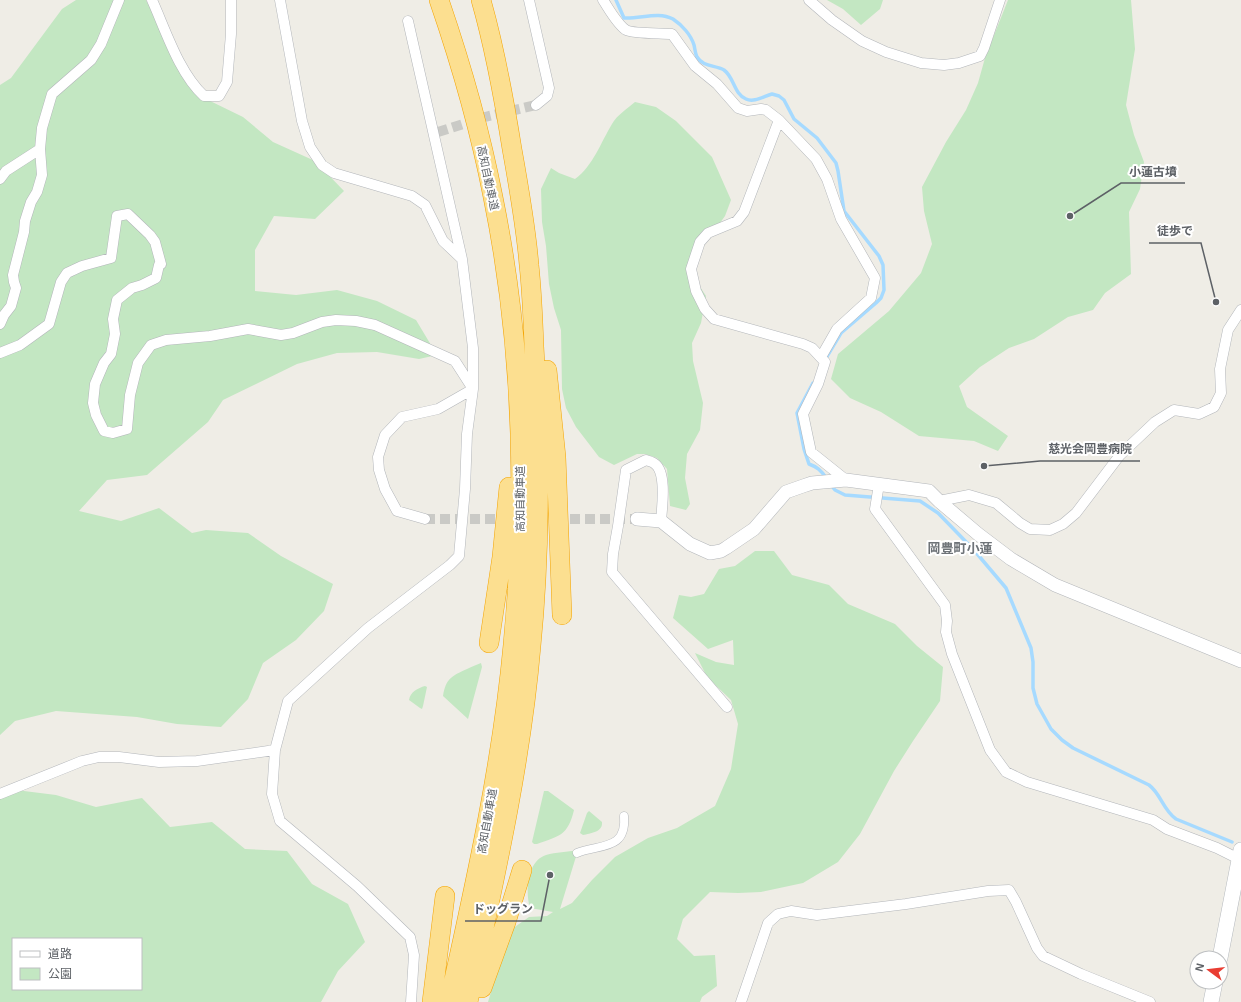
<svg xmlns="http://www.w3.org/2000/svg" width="1241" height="1002" font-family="Arial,'Noto Sans JP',sans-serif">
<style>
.green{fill:#c3e7c2;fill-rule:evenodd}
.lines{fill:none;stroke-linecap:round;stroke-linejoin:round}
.stream{stroke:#a6daff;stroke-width:3.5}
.minor-tunnel{stroke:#cacac6;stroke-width:10;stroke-dasharray:10 5;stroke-linecap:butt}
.pedestrian-casing{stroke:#b3b6ba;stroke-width:9}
.minor-casing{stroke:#b3b6ba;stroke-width:11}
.tertiary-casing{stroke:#b3b6ba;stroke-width:14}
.secondary-casing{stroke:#b4b8bd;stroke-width:16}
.motorway-casing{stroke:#f4a401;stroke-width:20}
.pedestrian{stroke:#fff;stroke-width:8}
.minor{stroke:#fff;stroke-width:10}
.tertiary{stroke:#fff;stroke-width:13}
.secondary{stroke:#fff;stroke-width:15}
.motorway{stroke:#fcdf90;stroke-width:19}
.labels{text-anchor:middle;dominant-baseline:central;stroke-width:4;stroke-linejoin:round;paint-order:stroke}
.street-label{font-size:11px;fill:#5d6166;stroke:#fff}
.quarter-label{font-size:13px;font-weight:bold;fill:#6e7378;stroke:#fff}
.leader{fill:none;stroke:#5d6166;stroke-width:1.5}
.callout-dot{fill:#5d6166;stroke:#fff;stroke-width:1.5}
.callout-label{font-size:12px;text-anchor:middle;font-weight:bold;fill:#5d6166;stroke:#fff;stroke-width:4;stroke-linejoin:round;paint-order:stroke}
</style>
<rect width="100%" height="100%" fill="#efede6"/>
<!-- green -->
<path class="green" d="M76,0H146L179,64L204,98L243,117L273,142L315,161L344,191L315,219L274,216L255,250V291L296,295L337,290L377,301L416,320L437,355L419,359L377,352L337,353L297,364L223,400L208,422L147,475L107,480L79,511L121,521L159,508L192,533L206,530L248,533L281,556L333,584L324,611L296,640L263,663L248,699L221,727L177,724L137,717L56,711L15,721L0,735V85L11,78L62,9Z
M827,0H883L880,9L861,25L843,9Z
M1008,0H1131L1135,49L1126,105L1134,135L1144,162L1140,189L1129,212L1131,274L1105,293L1093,310L1068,317L1034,339L1009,348L980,367L959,386L967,407L1008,436L998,451L974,441L919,436L881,412L850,398L831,379L838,354L889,311L921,273L932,244L924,211L922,187L946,142L966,110L978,83L985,58Z
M635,102L656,107L676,121L712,157L731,200L725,216L699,252L693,276L706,296L701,323L692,343L693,361L703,403L700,430L687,454L685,478L690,504L686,510L670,506L667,469L657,458L645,454H637L614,465L599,457L576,427L566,408L562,389L561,330L554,308L549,284L546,246L542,222L541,189L551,168L559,173L575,179C593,166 601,142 612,124C617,115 628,108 635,102Z
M755,551H774L792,575L829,585L848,604L895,624L917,646L943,667L940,701L913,741L894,771L860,834L838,862L803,883L761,892L738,893L710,892L683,919L677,939L694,956L715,955L717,986L702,997L700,1002H488L509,931L529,917L547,916L553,912L530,908C525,892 527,861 546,855C556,852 567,852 578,850L560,909L572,903L592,880L615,857L648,838L677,828L715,806L731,769L738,724L731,700L707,677L695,653L716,662L734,665L733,640L708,649L673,618L679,595L691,597L704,594L719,569L735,566Z
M481,663L482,667L468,719L443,696C446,679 451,676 467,669C471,667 476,665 481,663Z
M425,686L427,687L423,706L422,709L420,708L409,700C410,692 418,688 425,686Z
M16,790L56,795L96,807L142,798L170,827L212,822L245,849L287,851L312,884L348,904L365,942L338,971L321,1002H0V796ZM13,939H141V989H13Z
M544,791H548L574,810C568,835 560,836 537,844H534L532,842Z
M589,811L602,822C603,832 591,833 583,835L580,833L587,813Z"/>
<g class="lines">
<!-- stream -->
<path class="stream" d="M616,0L624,18C641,19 658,11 673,19C682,25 691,35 694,45C695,49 695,53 697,57C703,67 715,65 724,70C734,77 734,94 746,99C754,103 764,96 772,94L779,96L784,100L794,119L817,138L836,163L838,171L844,211L879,256L883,265L884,290L881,298L876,303L841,333L826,358
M813,383L797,413L804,449L809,464C817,467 821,470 826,478
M831,485L835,490L845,495L920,501L938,513L973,549L1006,588L1031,648L1033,662V688L1037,704L1051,729L1062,740L1073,748L1149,785C1161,794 1163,810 1176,819L1232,842"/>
<!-- minor-tunnel -->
<path class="minor-tunnel" d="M438,132L485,117L536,105
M425,519H509
M555,519H637"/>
<!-- pedestrian casing -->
<g class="pedestrian-casing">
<path id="pedestrian" d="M577,853C599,844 627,851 624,816"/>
</g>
<!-- minor casing -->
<g class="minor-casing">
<path id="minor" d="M152,0C166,31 179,73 204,96H219L227,82L231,34V0
M280,0L302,121L310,147L322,165L334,173L412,196L425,205L443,241L462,259
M529,0L549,88L547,96L536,105
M603,0C609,9 617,24 626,30C633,34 662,33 672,34L695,66L717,84L738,108L747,111L761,109L766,110L779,120L816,159L827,179L841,219L875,278L871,298L837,329L821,357
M809,0L832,20L862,41L886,52L921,63L944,65L959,63L980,56L984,48L1000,0
M408,21L462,259L473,348V389L467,434L465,489L459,556L450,565L368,628L288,701L275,750L272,794L280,821L357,886L410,937L414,955L411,1002
M779,120L744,212L737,221L708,233L700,242L691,269L696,291L705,309L714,319L803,344L812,348L825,362L818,384L803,414L811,452L846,480
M0,179L6,171L40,149
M0,324L4,315L11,306L16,288L14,282L13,275L24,232L25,221L31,202L37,192L42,175L40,149L42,128L52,94L91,60L101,44L119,0
M0,353L20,345L49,324L61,282L67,273L82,266L111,258L117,216L128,214L150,235L155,242L161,264L159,265L156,278L142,285L132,288L117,300L113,319L115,334L111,354L104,363L95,384L93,403L96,415L104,431L113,433L127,429L130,395L138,363L151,345L166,340L210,336L248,329L281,335L293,333L322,322L336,320L356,321L375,325L455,361L473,389
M879,484L875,509L945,605L947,621L946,632L952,654L990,750L1006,772L1027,782L1153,820L1167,829L1217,848L1239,859
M939,501L969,495L996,503L1020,523L1030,529L1050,530L1063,524L1076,513L1120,455L1155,422L1174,410L1199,414L1214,407L1221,393L1220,369L1228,330L1241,310
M425,519L397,511L385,489L379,470L378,457L385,435L402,417L438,409L473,389
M661,521C662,507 667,473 655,464C653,462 649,461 646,460L626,470L618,526L613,554L612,572L727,707
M0,794L82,761L99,757H119L159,762L197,761L275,750
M741,1002L768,923L778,914L791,911L817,915L906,904L988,891L1009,890L1016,902L1037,948L1043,956L1081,974L1150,1002"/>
</g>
<!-- tertiary casing -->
<g class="tertiary-casing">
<path id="tertiary" d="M637,519L661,521L690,544L710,553L721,551L726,548L754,529L786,492L803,486L812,483L846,480L929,491L939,501L978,534L1011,559L1055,585L1241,661"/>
</g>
<!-- secondary casing -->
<g class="secondary-casing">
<path id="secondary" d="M1220,958L1241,850
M1211,1002L1215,982"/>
</g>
<!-- motorway casing -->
<g class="motorway-casing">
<path id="motorway" d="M439,0C461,64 480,130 493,197C523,344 527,496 513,645C502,765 475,885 449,1002
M547,370L556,457L562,615
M489,643L502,557L509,487
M482,988L506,922L522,870
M432,1002L445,896
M468,1002C493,886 521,765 531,646C541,546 540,447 534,346C533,319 532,292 529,265C526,227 519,188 512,149C504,99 495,49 481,0"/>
</g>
<!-- pedestrian -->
<use href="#pedestrian" class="pedestrian"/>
<!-- minor -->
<use href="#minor" class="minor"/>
<!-- tertiary -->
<use href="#tertiary" class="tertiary"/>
<!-- secondary -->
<use href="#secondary" class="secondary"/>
<!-- motorway -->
<use href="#motorway" class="motorway"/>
</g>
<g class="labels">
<!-- street labels -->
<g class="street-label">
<text transform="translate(488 178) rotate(78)">高知自動車道</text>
<text transform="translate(520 499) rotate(-90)">高知自動車道</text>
<text transform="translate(487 821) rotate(-80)">高知自動車道</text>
</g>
<!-- quarter labels -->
<g class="quarter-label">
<text x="960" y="548">岡豊町小蓮</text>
</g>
</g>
<!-- callouts -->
<path class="leader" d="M1070 216L1121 183H1185M1216 302L1201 243H1149M984 466L1040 461H1140M550 875L541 921H465"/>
<g class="callout-dot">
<circle cx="1070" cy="216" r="4"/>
<circle cx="1216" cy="302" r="4"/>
<circle cx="984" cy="466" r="4"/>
<circle cx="550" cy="875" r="4"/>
</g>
<g class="callout-label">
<text x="1153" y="176">小蓮古墳</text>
<text x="1175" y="235">徒歩で</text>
<text x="1090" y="453">慈光会岡豊病院</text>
<text x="503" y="913">ドッグラン</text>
</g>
<!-- legend -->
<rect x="12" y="938" width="130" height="52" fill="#ffffff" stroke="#bec0c2"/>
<rect x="20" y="951" width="20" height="6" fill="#ffffff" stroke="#bec0c2"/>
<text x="48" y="958" font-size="12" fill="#5d6166">道路</text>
<rect x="20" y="968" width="20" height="12" fill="#c3e7c2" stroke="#bec0c2"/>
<text x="48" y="978" font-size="12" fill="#5d6166">公園</text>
<!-- north arrow -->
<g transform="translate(1209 970) rotate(285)"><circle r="19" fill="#ffffff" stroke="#bec0c2"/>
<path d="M0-3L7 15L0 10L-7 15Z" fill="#e93d32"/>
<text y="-6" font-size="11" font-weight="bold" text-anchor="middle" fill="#5d6166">N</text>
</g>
</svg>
